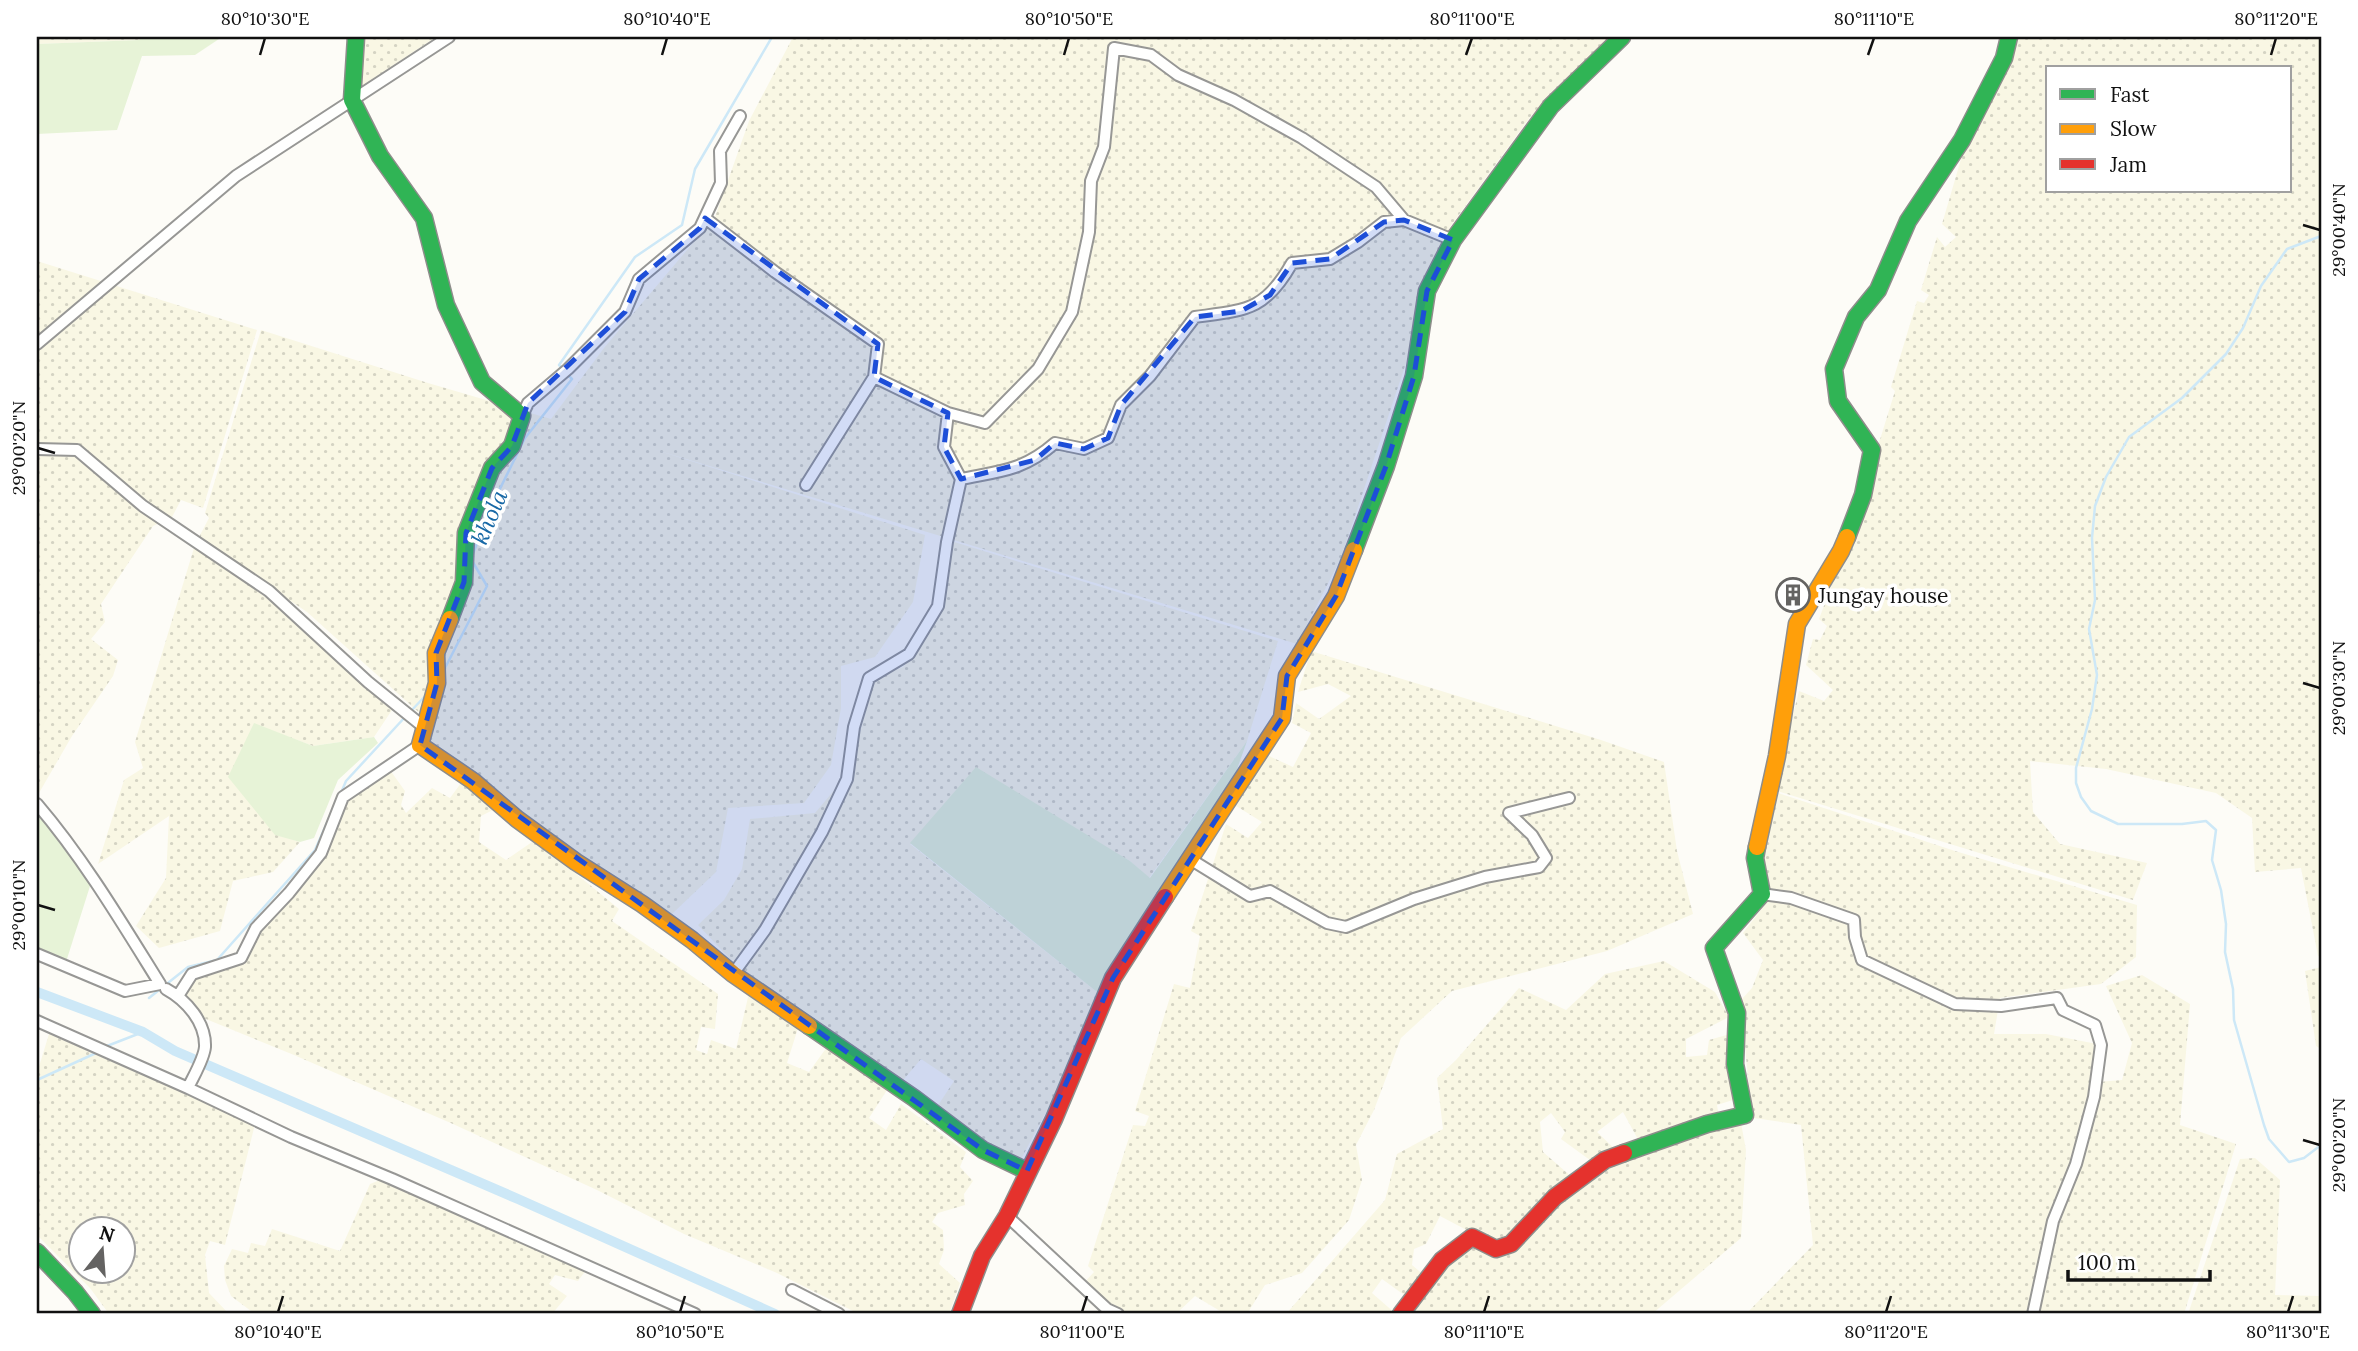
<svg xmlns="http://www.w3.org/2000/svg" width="2358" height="1351" font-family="Lora,serif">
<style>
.farmland{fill:url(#farmland-dots);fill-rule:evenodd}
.grass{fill:#e7f3d7}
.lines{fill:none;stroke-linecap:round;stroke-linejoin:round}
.stream{stroke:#cde8f7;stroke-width:2.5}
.canal{stroke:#cde8f7;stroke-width:10}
.street-casing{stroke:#979795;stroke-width:14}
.fast-casing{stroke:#8e8d8b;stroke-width:19}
.slow-casing{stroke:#8e8d8b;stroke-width:19}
.jam-casing{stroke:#8e8d8b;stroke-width:19}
.street{stroke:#fffffe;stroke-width:10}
.fast{stroke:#30b455;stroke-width:16}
.slow{stroke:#ff9f0a;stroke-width:16}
.jam{stroke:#e5322d;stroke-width:16}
.marked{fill:#1d4ed8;fill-opacity:0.2;stroke:#1d4ed8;stroke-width:5;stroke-dasharray:14 9;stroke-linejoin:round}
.ticks{fill:none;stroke:#111;stroke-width:2.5}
.labels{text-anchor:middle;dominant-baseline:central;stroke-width:7;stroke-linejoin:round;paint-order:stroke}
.poi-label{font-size:21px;fill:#111;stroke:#fff;text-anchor:start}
.water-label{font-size:23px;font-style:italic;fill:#1768a6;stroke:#fff}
.neatline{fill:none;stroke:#111;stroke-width:2.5}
.ticks-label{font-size:18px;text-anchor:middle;fill:#111}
</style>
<defs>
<pattern id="farmland-dots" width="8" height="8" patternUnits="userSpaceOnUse" patternTransform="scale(1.75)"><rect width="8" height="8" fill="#f9f7e4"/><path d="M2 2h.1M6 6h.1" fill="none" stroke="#d4d3c3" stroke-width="1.8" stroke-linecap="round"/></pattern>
</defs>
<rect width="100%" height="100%" fill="#fdfcf7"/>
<!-- farmland -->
<path class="farmland" d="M37,37H142L139,40L37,44Z
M362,37H436L359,88Z
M793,37H1609L1592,57L1531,116L1450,227L1422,289L1406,363L1341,558L1297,644L653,449L925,535L913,602L875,657L841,666V708L831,765L804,803L728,808L716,872L672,914L604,876L428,745L424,717L307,612L198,539L209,518L205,513L261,330L428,383L551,419L604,348L715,217L749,121Z
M2019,37H2321V957L2318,956L2301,868L2255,872L2252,818L2216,793L2106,769L2030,761L2033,812L2060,844L2147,863L2133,900L1774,790L1799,691L1824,701L1833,690L1806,665L1813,639L1820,640L1827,626L1819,619L1850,537L1895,391L1891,387L1917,301L1924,303L1929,295L1921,290L1937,237L1945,247L1956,237L1942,224L1966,142L1985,100ZM2048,68H2290V191H2048Z
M37,261L257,330L203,508L181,500L172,517L153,526L101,604L105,622L91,639L118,660L113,676L72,736L39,793L37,792Z
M951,541L1278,641L1247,741L1149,878L1130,861L1109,849L910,844L1097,992L1069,1069L1019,1163L984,1150L935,1110L954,1081L921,1059L899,1085L740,972L822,839L857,743L875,678L903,667L925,640L942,607Z
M194,548L229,570L281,609L392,710L374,737L313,746L254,724L275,834L300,842L273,872L233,881L220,931L159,948L136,926L166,878L169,816L98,864L124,780L143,768L135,742Z
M1311,651L1601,740L1664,762L1677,851L1693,914L1607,951L1452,991L1401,1038L1374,1110L1356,1145L1362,1180L1349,1220L1302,1273L1265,1285L1247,1314H1225L1195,1296L1176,1314H1128L1106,1304L1083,1284L1094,1272L1088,1266L1133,1125L1145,1126L1149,1116L1135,1111L1174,984L1190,988L1200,936L1191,931L1226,824L1248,838L1262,822L1233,804L1267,755L1293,767L1311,733L1292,723L1296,703L1319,719L1351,696L1328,684L1298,692Z
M390,770L405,791L401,805L406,813L432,788L450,798L464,779L497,808L481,816L479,842L506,860L535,840L619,909L612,921L718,994L715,1029L701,1027L696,1050L707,1054L711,1040L736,1049L749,993L799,1025L787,1063L809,1072L827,1047L887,1090L869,1118L886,1130L901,1104L966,1152L960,1167L973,1181L964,1194L965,1205L938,1213L932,1222L943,1230L944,1250L939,1264L960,1283L949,1314H859L777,1273L684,1234L597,1190L453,1124L294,1055L201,1017L183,996L195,977L244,963L262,930L324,859L349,796Z
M836,788L841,790L760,934L733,962L698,925L724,900L742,869L750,819L815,813Z
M1775,792L1955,851L2137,905L2136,957L2101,984L2000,998L1994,1034H2046L2097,1044L2091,1095L2031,1314H1746L1813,1245L1801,1125L1754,1118L1748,1079L1741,1000L1752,988L1763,960L1743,933L1767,902L1768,889L1760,862Z
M1664,961L1715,992L1729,1017L1686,1039V1057L1707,1055L1709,1040L1730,1034L1736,1099L1717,1105L1719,1117L1640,1143L1623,1112L1597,1132L1618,1152L1594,1163L1561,1139L1565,1132L1551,1113L1540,1122L1543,1152L1573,1178L1509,1238L1495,1245L1440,1216L1426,1244L1414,1249L1412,1265L1425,1276L1407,1297L1382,1279L1372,1293L1396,1314H1286L1385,1200L1397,1154L1443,1129L1437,1078L1456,1060L1519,988L1566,1010L1605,974Z
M2321,967V1049L2316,1046L2305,971Z
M2142,975L2190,1004L2180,1125L2236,1144L2184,1314H2036L2046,1264L2086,1146L2098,1082L2122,1080L2132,1043L2106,986Z
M49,1034L255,1124L225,1245L210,1241L205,1255L209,1293L229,1314H109L90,1288L37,1235V1073ZM80,1228H122V1270H80Z
M1741,1123L1746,1150L1741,1238L1652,1314H1407L1442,1267L1473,1242L1502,1254L1548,1212L1611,1164L1673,1143Z
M2255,1158L2280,1180L2275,1295L2321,1296V1314H2188L2240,1159Z
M380,1180L515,1241L586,1270L578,1281L555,1275L549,1284L567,1296L552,1314H255L231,1296L225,1280L224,1266L232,1249L248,1253L251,1243L265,1246L272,1229L340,1251L370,1184Z"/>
<!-- grass -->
<path class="grass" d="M142,37H222L195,55L142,56L117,130L37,134V44L139,40Z
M254,723L313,746L374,737L378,743L338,780L314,838L300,842L275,835L228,777Z
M1247,741L1229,792L1097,992L910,843L976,767L1130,861L1150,878Z
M37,808L91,883L66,962L37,947Z"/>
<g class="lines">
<!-- stream -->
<path class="stream" d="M2321,236L2287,249L2261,286L2243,328L2226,354L2182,398L2129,437L2106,477L2095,506L2092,538L2095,600L2089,629L2097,675L2092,709L2076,768V783L2081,797L2091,811L2118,824H2182L2206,821L2216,830L2212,860L2221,890L2226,924L2225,952L2233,989L2234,1020L2264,1125L2269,1139L2289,1162L2304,1158L2321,1145
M564,370L559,365L635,257L682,225L695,169L772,37
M444,670L487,586L471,559L490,509L525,438L572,379L568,375
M411,711L428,693
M341,793L346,781L406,716
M149,998L188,967L217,960L315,850L329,818
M107,1046L143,1032
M37,1080L96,1053"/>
<!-- canal -->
<path class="canal" d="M37,992L143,1032L175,1051L518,1199L775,1314"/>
<!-- street casing -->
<g class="street-casing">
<path id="street" d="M705,218L775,272L878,344L874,377L948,413L944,447L961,479
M37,344L236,176L449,37
M948,413L985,423L1038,369L1072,312L1089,232L1091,181L1104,147L1114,48L1151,55L1178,75L1234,100L1302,138L1376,187L1404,220
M522,416L528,403L568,369L625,312L639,279L700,228L721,183L720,151L740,116
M37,449L77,450L143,506L269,591L368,682L425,728
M806,485L874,377
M37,804C84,859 122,923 160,984L125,991L37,954
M1190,859L1250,896L1270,891L1327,923L1346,927L1414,899L1485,877L1539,867L1546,858L1532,835L1509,813L1569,798
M1762,894L1791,898L1854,920L1855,937L1862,960L1955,1004L2001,1006L2057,998L2063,1010L2095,1025L2101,1045L2094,1097L2076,1164L2053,1221L2033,1314
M733,974L765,930L822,832L847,779L854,727L869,678L909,654L938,606L947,542L961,479C1000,471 1023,471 1055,443L1084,449L1108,438L1121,405L1150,376L1195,317C1246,310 1265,311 1292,263L1330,259L1358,242L1384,222L1404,220L1453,240
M166,989C186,1000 206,1022 205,1047C204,1059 193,1077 188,1088
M178,996L192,974L241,958L256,928L289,893L321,853L343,797L420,745
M37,1021L188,1088L291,1137L392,1179L695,1314
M1007,1216L1107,1309L1118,1314
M792,1290L839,1314"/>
</g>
<!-- fast casing -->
<g class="fast-casing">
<path id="fast" d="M356,37L352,100L380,156L424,218L446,305L482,382L522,416L512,446L492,468L466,533L464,582L450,619
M1847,537L1863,495L1872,450L1838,401L1834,369L1856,317L1878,290L1908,221L1962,140L2004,58L2009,37
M1354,550L1386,466L1414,376L1427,291L1453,240L1551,106L1622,37
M809,1026L914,1098L983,1150L1027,1171
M1624,1153L1707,1124L1745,1115L1735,1064L1737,1013L1714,948L1762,894L1755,858L1757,847
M37,1252L75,1292L92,1314"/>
</g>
<!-- slow casing -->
<g class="slow-casing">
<path id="slow" d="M450,619L436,653L437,683L420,745L473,781L517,819L576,862L642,904L692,940L733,974L809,1026
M1757,847L1777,756L1797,624L1841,551L1847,537
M1165,897L1282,718L1287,676L1336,596L1354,550"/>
</g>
<!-- jam casing -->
<g class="jam-casing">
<path id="jam" d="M960,1314L982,1256L1007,1216L1054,1119L1113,978L1165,897
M1401,1314L1442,1260L1472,1237L1496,1249L1511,1244L1555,1197L1605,1160L1624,1153"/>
</g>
<!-- street -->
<use href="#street" class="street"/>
<!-- fast -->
<use href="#fast" class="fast"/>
<!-- slow -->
<use href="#slow" class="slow"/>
<!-- jam -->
<use href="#jam" class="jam"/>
</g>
<!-- marked area -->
<path class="marked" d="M705,218L878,344L874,377L948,413L944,447L961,479L1035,460L1055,443L1084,449L1108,438L1121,405L1195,317L1241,311L1270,295L1292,263L1330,259L1384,222L1404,220L1453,240L1427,291L1414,376L1386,466L1336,596L1287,676L1282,718L1113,978L1027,1171L983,1150L420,745L437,683L436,653L464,582L466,533L492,468L512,446L528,403L625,312L639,279L700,228Z"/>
<!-- ticks -->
<path class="ticks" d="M260,55L265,38M662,55L667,38M1064,55L1069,38M1466,55L1472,38M1868,55L1874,38M2271,55L2276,38M2303,225L2320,230M38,448L55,453M2303,683L2320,688M38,905L55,910M2303,1140L2320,1145M278,1312L283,1296M680,1312L685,1296M1082,1312L1087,1296M1484,1312L1489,1296M1886,1312L1891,1296M2288,1312L2293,1296"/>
<!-- icons -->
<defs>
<g id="building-ring" transform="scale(1.75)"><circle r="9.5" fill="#fff" stroke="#646362" stroke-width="1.5"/><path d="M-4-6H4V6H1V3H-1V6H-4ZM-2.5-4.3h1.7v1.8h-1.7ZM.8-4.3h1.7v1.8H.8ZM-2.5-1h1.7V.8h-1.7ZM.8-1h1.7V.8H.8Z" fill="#646362"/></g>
</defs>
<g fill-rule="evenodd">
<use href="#building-ring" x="1793" y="595"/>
</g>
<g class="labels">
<!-- poi labels -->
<g class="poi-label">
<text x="1818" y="595">Jungay house</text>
</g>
<!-- water labels -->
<g class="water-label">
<text transform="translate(489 517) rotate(-67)">khola</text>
</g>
</g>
<!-- border -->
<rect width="2358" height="1351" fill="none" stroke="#ffffff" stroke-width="77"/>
<!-- legend -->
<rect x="2046" y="66" width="245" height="126" fill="#ffffff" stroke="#a0a0a0" stroke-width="2"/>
<rect x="2060" y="89" width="35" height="10" fill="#30b455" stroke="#a0a0a0" stroke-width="2"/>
<text x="2110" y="102" font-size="21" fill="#111111">Fast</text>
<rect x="2060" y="124" width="35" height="10" fill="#ff9f0a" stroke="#a0a0a0" stroke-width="2"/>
<text x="2110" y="136" font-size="21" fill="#111111">Slow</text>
<rect x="2060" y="159" width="35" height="10" fill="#e5322d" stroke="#a0a0a0" stroke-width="2"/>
<text x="2110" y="172" font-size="21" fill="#111111">Jam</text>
<!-- north arrow -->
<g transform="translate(102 1250) rotate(17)"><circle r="33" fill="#ffffff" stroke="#a0a0a0" stroke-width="2"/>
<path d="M0-5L12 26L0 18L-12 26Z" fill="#646362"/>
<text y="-10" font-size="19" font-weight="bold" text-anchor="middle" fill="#111111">N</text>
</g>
<!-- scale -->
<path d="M2068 1270v10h142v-10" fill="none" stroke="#111111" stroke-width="3.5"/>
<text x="2078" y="1270" font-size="21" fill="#111111" stroke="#ffffff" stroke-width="5" paint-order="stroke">100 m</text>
<rect x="38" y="38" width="2282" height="1274" class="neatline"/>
<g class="ticks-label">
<text x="265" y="25">80°10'30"E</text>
<text x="667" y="25">80°10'40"E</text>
<text x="1069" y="25">80°10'50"E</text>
<text x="1472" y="25">80°11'00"E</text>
<text x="1874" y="25">80°11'10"E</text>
<text x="2276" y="25">80°11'20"E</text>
<text transform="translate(2339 230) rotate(-90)" y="6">29°00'40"N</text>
<text transform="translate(19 448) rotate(-90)" y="6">29°00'20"N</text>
<text transform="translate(2339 688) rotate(-90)" y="6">29°00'30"N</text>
<text transform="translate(19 905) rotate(-90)" y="6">29°00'10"N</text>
<text transform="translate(2339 1145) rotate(-90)" y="6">29°00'20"N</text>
<text x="278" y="1338">80°10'40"E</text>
<text x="680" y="1338">80°10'50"E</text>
<text x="1082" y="1338">80°11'00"E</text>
<text x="1484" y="1338">80°11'10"E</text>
<text x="1886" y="1338">80°11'20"E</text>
<text x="2288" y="1338">80°11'30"E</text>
</g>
</svg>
